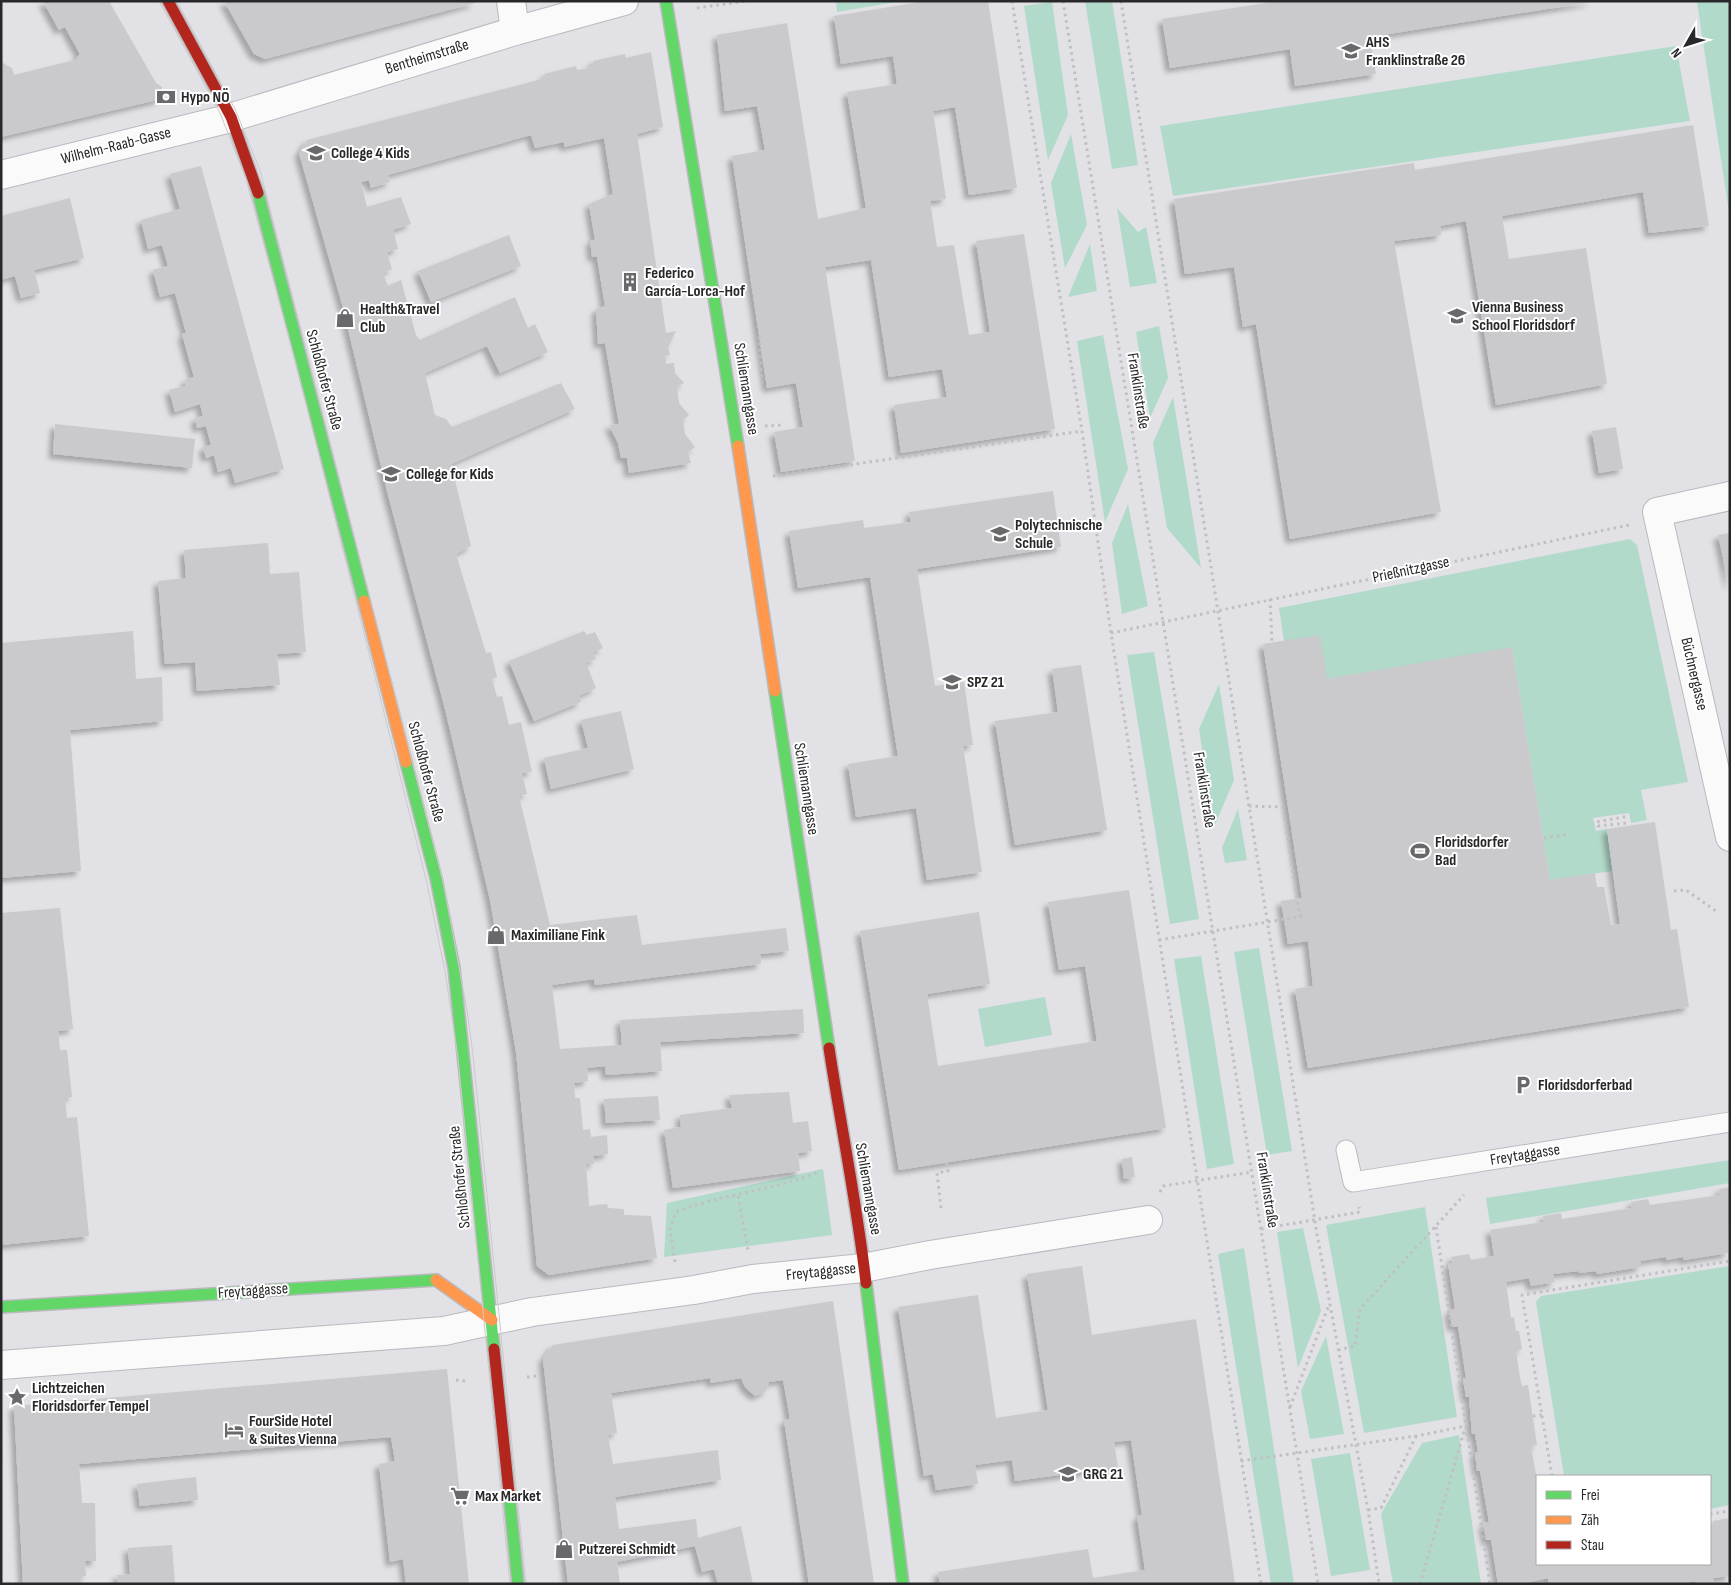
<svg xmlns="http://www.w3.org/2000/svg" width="1731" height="1585" font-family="'Sofia Sans Condensed',sans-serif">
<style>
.green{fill:#b2daca}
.building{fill:#cacacd;filter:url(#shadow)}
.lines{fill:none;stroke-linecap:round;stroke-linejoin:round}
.lane-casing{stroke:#bababe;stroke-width:21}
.street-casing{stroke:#bababe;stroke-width:30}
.fast-casing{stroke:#bababe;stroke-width:14}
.slow-casing{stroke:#bababe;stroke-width:14}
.jam-casing{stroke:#bababe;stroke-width:14}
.path{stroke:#c0c0c2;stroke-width:3;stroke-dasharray:2.5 4;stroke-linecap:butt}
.lane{stroke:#fafafb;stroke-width:19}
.street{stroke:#fafafb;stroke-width:28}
.fast{stroke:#63d668;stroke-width:11}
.slow{stroke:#ff974d;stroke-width:11}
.jam{stroke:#b3261e;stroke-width:11}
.tram{stroke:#cbcbcc;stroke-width:1}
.labels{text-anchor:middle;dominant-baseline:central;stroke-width:4;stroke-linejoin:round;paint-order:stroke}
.poi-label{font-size:16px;font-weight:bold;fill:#28282b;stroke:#fff;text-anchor:start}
.street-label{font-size:16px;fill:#28282b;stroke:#fff}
</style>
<defs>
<filter id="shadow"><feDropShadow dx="-4.5" dy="4.5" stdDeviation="2.5" flood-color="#0004"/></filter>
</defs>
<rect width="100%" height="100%" fill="#e1e1e6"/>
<!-- green -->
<path class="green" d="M836,1H902L837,12Z
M1085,1H1112L1138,165L1112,169Z
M1697,1H1730V218L1701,29Z
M1052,2L1068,115L1048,160L1024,6Z
M1676,46L1690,121L1173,196L1160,126Z
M1071,134L1087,225L1065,268L1051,183Z
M1117,208L1138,232L1146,227L1157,283L1130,287Z
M1090,244L1097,291L1068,297Z
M1159,326L1168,378L1150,418L1136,332Z
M1103,335L1128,469L1105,522L1077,341Z
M1173,397L1201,568L1167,528L1153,443Z
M1128,504L1148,606L1122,614L1112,543Z
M1630,539L1637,545L1688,782L1641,790L1647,820L1631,823L1629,813L1593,818L1596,831L1607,829L1612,871L1550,880L1512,648L1327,679L1284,641L1279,608Z
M1154,652L1199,919L1170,924L1127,655Z
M1219,684L1234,780L1214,827L1199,729Z
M1238,809L1247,860L1225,863L1222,848Z
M1259,948L1292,1151L1267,1155L1234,952Z
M1201,956L1234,1164L1207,1169L1174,959Z
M1045,997L1052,1035L985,1047L978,1009Z
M1730,1160V1183L1490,1224L1486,1198Z
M823,1169L832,1235L664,1257L667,1203Z
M1425,1207L1457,1417L1364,1433L1326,1225Z
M1303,1228L1321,1311L1298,1368L1277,1232Z
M1244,1248L1294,1584H1271L1218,1254Z
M1730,1266V1505L1710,1509V1476H1564L1536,1302L1541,1296Z
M1326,1336L1344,1434L1310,1439L1301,1391Z
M1459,1435L1481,1584H1393L1381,1514L1422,1443Z
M1350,1453L1370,1570L1331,1576L1311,1459Z"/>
<!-- building -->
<path class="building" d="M43,1H109L156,83L162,87L161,99L1,137V62L12,68L14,75L75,60L80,54L65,27L59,30Z
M224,1H474L475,3L265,59L254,54Z
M927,1H988L1017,188L969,195L955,107L933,111L946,199L930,201L937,247L954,245L969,335L990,332L976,241L1024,234L1055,429L901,453L894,405L947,397L942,369L889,377L871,260L825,267L855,461L781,472L774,432L803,427L796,383L767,388L732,156L765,150L757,106L725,111L717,35L787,23L818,219L866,208L847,92L897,84L893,56L841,64L834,16Z
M1279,1H1591V2L1370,37L1376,74L1295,86L1290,49L1170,68L1162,19Z
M651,52L663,127L637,134L666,333L676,331L668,347L670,355L665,356L666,364L674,363L675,373L684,383L677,387L679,403L689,415L683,420L685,434L695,447L688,452L691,463L629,473L627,458H621L618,443L609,425L619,424L605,343L598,344L596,309L605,306L597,257H592L590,240H595L589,204L613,194L604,138L564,147V142L535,148L531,135L388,175L390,182L371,188L369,180L361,182L367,207L401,197L411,224L393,230L398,249L387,252L392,269L383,273L388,286L401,280L416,335L420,340L515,297L528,328L535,324L548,352L500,373L487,346L425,373L435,415L446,419L452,427L561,383L575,409L451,464L471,546L456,554L486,653L491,652L497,677L492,679L497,697L502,696L509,725L521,722L532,772L522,773L527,794L519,796L550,925L637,915L642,945L786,928L789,951L760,954L761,964L595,985L594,979L552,985L560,1049L622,1045L620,1020L803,1009L804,1033L660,1042L662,1071L606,1075L605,1066L587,1068L588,1081L574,1083L575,1098H580L583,1130L590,1129L591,1137L607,1135L608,1154L593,1156L594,1164H586L589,1206L607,1204L608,1208L624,1209V1215L651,1216L657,1258L549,1275L537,1266L516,1052L490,900L445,709L387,491L342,304L299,153L307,140L546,78L544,74L576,66L577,70L584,69L592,66L593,61L625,54L626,58Z
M1693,125L1709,226L1649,233L1643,192L1502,216L1509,259L1586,248L1607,384L1496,405L1466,221L1440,226L1441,235L1394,241L1441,512L1290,539L1256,324L1243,327L1234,267L1185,274L1174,199L1414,163L1415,170Z
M201,166L284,469L235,483L231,468L218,472L214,455L206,458L203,447L211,445L206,426L197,428L195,418L203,416L200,404L175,412L169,390L186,386L185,380L194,377L182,334L186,333L175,293L160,297L153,270L168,266L162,245L148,249L141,220L180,209L170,174Z
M70,198L84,258L34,270L40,293L21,298L15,276L1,280V216Z
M509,235L521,266L431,302L418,271Z
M55,424L195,439L192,468L53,454Z
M1616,427L1623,469L1599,473L1592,431Z
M1053,491L1061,547L917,569L935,686L964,682L973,745L963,746L982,872L927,880L916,808L856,817L848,764L898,756L870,577L798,588L789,531L863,520L864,528L911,522L909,512Z
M1730,533V584H1729L1718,535Z
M268,543L270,574L299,572L306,652L277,654L280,685L197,691L195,662L165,664L158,581L186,578L184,550Z
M133,631L136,679L162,677L163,721L70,730L81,871L1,878V643Z
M584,631L587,635L595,632L603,648L593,652L596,659L586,663L596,688L579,696L581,702L534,721L509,661Z
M1320,635L1327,679L1512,647L1550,880L1595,873L1597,887H1604L1611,925L1620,924L1607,829L1655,822L1671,930L1677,929L1689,1007L1308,1068L1295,989L1313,986L1308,941L1288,944L1281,901L1302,898L1263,644Z
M1081,665L1107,830L1015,845L995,721L1058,712L1052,669Z
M621,711L634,769L551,789L544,758L588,748L581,720Z
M1129,890L1166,1128L899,1170L860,931L979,912L990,984L927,994L938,1066L1097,1041L1085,966L1059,970L1048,902Z
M60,908L73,1029L58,1031L60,1050H67L72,1097L65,1098L67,1118L77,1117L89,1236L1,1245V913Z
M789,1092L793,1123L808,1121L812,1151L798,1153L800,1171L673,1188L664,1130L681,1127L680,1115L732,1108L729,1095Z
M658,1096L660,1120L606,1123L604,1099Z
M1132,1157L1135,1177L1124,1179L1122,1159Z
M1730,1187L1728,1253L1684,1260L1683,1257L1666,1260V1257L1640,1261L1641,1267L1597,1274L1596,1271L1579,1273L1578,1271L1553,1274L1555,1282L1531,1286L1529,1278L1506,1282L1511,1318L1514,1317L1516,1331H1519L1522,1349L1516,1351L1520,1378L1522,1386L1528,1385L1537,1445L1531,1446L1537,1480V1564H1710V1524H1713V1521L1730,1518V1576L1713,1578L1714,1584H1696L1695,1581L1681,1584H1549L1548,1578L1521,1584H1498L1491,1540H1486L1483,1523L1489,1522L1480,1471H1477L1475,1452H1478L1475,1434H1472L1469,1397H1466L1463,1379L1466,1378L1458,1326L1452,1327L1449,1310L1455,1309L1448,1263H1453L1451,1257L1469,1254L1471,1260L1494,1256L1490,1230L1544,1222L1543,1216L1561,1213L1562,1219L1632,1208L1631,1202L1648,1199L1650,1205L1720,1195L1719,1189Z
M1082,1266L1092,1335L1196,1319L1235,1584H940L938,1572L1088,1549L1093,1578L1145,1570L1137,1516L1142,1515L1131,1440L1114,1442L1118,1467L1015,1481L1012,1460L975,1465L978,1484L936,1490L933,1474L924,1476L898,1307L978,1295L996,1418L1048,1410L1027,1274Z
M833,1301L874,1584H809L784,1420L790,1419L783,1380L769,1382L766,1391L755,1396L745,1387L741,1378L711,1383L710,1378L611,1393L617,1433L608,1435L613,1464L718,1450L721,1480L615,1497L619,1529L696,1519L698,1538L741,1526L753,1584H718L714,1569L702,1572L695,1546L617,1562L620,1584H568L543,1359L553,1345Z
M447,1369L469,1584H406L403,1559L390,1562L379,1464L395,1461L391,1437L79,1464L82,1503H95L96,1561H85L86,1576H80L81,1584H23L14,1406Z
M196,1477L198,1500L140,1506L137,1484Z
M172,1545L175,1584H118L117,1575L130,1574L128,1548Z"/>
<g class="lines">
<!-- lane casing -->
<g class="lane-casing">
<path id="lane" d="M1346,1150L1353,1182L1730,1122"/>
</g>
<!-- street casing -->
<g class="street-casing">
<path id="street" d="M511,1L515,31
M1,175L223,120L515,31L624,1
M1730,496L1657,512L1730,837
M1,1365L444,1331L532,1312L694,1290L753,1279L863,1268L930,1255L1148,1220"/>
</g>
<!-- fast casing -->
<g class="fast-casing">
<path id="fast" d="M666,1L738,446
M258,193L364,601
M775,691L829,1048
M406,762L436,878L454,968L494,1349
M866,1283L903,1584
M1,1307L436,1280
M509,1493L518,1584"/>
</g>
<!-- slow casing -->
<g class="slow-casing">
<path id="slow" d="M738,446L775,691
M364,601L406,762
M436,1280L492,1320"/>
</g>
<!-- jam casing -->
<g class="jam-casing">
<path id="jam" d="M168,1L231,117L258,193
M829,1048C841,1127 857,1204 866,1283
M494,1349L509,1493"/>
</g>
<!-- path -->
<path class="path" d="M1012,1L1082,431L1111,633L1261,1584
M1063,1L1318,1584
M1121,1L1317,1234L1368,1510L1379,1583L1376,1584
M697,8L746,1
M759,336L762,383
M765,426L784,425
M773,476L1082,431
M1270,599L1272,643
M1111,633L1629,525
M1249,806L1283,807L1300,917
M1626,823L1598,826L1597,822L1629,816
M1544,838L1570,834
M1674,891L1686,890L1716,911
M1159,940L1304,916
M1160,1192L1163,1186L1252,1172
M738,1196L748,1250
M941,1208L937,1173L948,1171L946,1163
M1436,1227L1490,1584
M1261,1229L1360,1212L1359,1207
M675,1262L670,1229L676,1212C721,1194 772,1191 818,1172
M1338,1350L1355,1346L1360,1309L1464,1195
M527,1377L536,1376
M456,1380L466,1381
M1290,1407L1329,1305
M1533,1416L1542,1415
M1241,1461L1416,1436L1471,1425
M1552,1476L1522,1295L1730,1261
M1368,1510L1381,1508L1416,1436
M1710,1514L1730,1511
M1420,1584L1465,1428"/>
<!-- lane -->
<use href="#lane" class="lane"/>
<!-- street -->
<use href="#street" class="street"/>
<!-- fast -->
<use href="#fast" class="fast"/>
<!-- slow -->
<use href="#slow" class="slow"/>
<!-- jam -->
<use href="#jam" class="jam"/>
<!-- tram -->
<path class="tram" d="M159,1L220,113L246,179L295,360L426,879L445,971L458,1058L510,1584
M177,1L235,109L260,170L443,881L467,1010L473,1055L526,1584"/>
</g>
<!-- icons -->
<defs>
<g id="school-bare" transform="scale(1.5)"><path d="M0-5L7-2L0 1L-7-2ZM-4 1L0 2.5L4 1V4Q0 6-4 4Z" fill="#69696c" stroke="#fff" stroke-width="2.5" paint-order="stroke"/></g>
<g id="bank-bare" transform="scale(1.5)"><path d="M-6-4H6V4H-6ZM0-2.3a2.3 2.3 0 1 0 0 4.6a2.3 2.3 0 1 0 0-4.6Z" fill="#69696c" stroke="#fff" stroke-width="2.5" paint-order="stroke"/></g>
<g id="building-bare" transform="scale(1.5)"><path d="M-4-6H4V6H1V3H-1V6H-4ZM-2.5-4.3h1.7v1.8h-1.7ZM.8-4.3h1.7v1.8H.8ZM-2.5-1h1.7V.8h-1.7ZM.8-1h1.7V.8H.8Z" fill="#69696c" stroke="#fff" stroke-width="2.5" paint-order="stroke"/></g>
<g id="shop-bare" transform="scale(1.5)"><path d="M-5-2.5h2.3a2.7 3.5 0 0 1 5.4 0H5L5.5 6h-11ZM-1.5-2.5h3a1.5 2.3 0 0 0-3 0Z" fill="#69696c" stroke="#fff" stroke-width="2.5" paint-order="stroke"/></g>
<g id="stadium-bare" transform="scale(1.5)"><path d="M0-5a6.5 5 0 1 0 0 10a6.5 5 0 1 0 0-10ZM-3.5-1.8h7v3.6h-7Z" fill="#69696c" stroke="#fff" stroke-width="2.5" paint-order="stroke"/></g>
<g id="parking-bare" transform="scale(1.5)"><path d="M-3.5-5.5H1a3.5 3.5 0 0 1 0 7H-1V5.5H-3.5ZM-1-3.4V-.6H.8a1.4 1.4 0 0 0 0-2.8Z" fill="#69696c" stroke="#fff" stroke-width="2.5" paint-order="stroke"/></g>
<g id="sight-bare" transform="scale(1.5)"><path d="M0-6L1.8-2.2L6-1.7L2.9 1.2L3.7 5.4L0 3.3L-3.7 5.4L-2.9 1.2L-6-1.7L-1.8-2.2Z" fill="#69696c" stroke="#fff" stroke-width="2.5" paint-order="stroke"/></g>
<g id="hotel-bare" transform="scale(1.5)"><path d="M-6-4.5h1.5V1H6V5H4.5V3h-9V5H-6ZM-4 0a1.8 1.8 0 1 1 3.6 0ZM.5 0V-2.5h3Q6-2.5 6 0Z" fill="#69696c" stroke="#fff" stroke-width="2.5" paint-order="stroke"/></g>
<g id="supermarket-bare" transform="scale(1.5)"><path d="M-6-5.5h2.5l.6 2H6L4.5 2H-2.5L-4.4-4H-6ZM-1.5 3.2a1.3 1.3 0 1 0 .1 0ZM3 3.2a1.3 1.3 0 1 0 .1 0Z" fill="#69696c" stroke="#fff" stroke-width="2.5" paint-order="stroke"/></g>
</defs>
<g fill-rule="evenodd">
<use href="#school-bare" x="1351" y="51"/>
<use href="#bank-bare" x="166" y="97"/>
<use href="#school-bare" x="316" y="153"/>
<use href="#building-bare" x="630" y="282"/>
<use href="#school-bare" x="1457" y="316"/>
<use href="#shop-bare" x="345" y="318"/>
<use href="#school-bare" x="391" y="474"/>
<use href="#school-bare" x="1000" y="534"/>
<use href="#school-bare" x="952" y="682"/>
<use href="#stadium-bare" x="1420" y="851"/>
<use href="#shop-bare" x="496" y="935"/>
<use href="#parking-bare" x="1523" y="1085"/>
<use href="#sight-bare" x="17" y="1397"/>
<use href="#hotel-bare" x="234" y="1430"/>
<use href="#school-bare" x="1068" y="1474"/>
<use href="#supermarket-bare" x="460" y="1496"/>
<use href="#shop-bare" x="564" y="1549"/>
</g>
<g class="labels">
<!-- poi labels -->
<g class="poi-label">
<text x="1366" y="42">AHS<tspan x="1366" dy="18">Franklinstraße 26</tspan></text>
<text x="181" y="97">Hypo NÖ</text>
<text x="331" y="153">College 4 Kids</text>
<text x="645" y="273">Federico<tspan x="645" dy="18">García-Lorca-Hof</tspan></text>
<text x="1472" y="307">Vienna Business<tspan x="1472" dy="18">School Floridsdorf</tspan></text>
<text x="360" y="309">Health&amp;Travel<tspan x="360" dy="18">Club</tspan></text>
<text x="406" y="474">College for Kids</text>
<text x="1015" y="525">Polytechnische<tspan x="1015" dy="18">Schule</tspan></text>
<text x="967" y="682">SPZ 21</text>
<text x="1435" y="842">Floridsdorfer<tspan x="1435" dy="18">Bad</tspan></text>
<text x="511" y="935">Maximiliane Fink</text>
<text x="1538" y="1085">Floridsdorferbad</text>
<text x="32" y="1388">Lichtzeichen<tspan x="32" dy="18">Floridsdorfer Tempel</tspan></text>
<text x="249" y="1421">FourSide Hotel<tspan x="249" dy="18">&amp; Suites Vienna</tspan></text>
<text x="1083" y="1474">GRG 21</text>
<text x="475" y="1496">Max Market</text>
<text x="579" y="1549">Putzerei Schmidt</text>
</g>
<!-- street labels -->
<g class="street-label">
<text transform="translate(427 57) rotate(-17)">Bentheimstraße</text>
<text transform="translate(116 146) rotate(-14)">Wilhelm-Raab-Gasse</text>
<text transform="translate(324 380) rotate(75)">Schloßhofer Straße</text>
<text transform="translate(746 389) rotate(81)">Schliemanngasse</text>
<text transform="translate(1138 391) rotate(81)">Franklinstraße</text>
<text transform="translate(1411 570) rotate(-12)">Prießnitzgasse</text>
<text transform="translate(1694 674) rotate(77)">Büchnergasse</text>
<text transform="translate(426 772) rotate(75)">Schloßhofer Straße</text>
<text transform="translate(806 789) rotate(81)">Schliemanngasse</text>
<text transform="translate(1204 790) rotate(81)">Franklinstraße</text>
<text transform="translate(1525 1155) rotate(-9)">Freytaggasse</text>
<text transform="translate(460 1177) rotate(-96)">Schloßhofer Straße</text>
<text transform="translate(868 1189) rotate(80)">Schliemanngasse</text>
<text transform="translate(1267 1190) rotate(81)">Franklinstraße</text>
<text transform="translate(821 1272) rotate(-6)">Freytaggasse</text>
<text transform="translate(253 1291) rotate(-4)">Freytaggasse</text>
</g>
</g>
<!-- border -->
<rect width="1731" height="1585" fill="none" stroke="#28282b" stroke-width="5"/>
<!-- legend -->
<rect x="1536" y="1475" width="175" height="90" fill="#ffffff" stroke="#a9a9aa"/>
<rect x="1546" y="1491" width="25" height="8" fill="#63d668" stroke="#a9a9aa"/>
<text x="1581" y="1500" font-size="15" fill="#28282b">Frei</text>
<rect x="1546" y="1516" width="25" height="8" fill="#ff974d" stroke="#a9a9aa"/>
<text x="1581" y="1525" font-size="15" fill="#28282b">Zäh</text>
<rect x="1546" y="1541" width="25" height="8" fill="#b3261e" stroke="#a9a9aa"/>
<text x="1581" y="1550" font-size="15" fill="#28282b">Stau</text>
<!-- north arrow -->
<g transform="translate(1686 45) rotate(231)" stroke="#ffffff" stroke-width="4" paint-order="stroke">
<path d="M0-4L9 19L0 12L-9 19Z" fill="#28282b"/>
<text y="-8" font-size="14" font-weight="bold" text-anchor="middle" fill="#28282b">N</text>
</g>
</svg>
